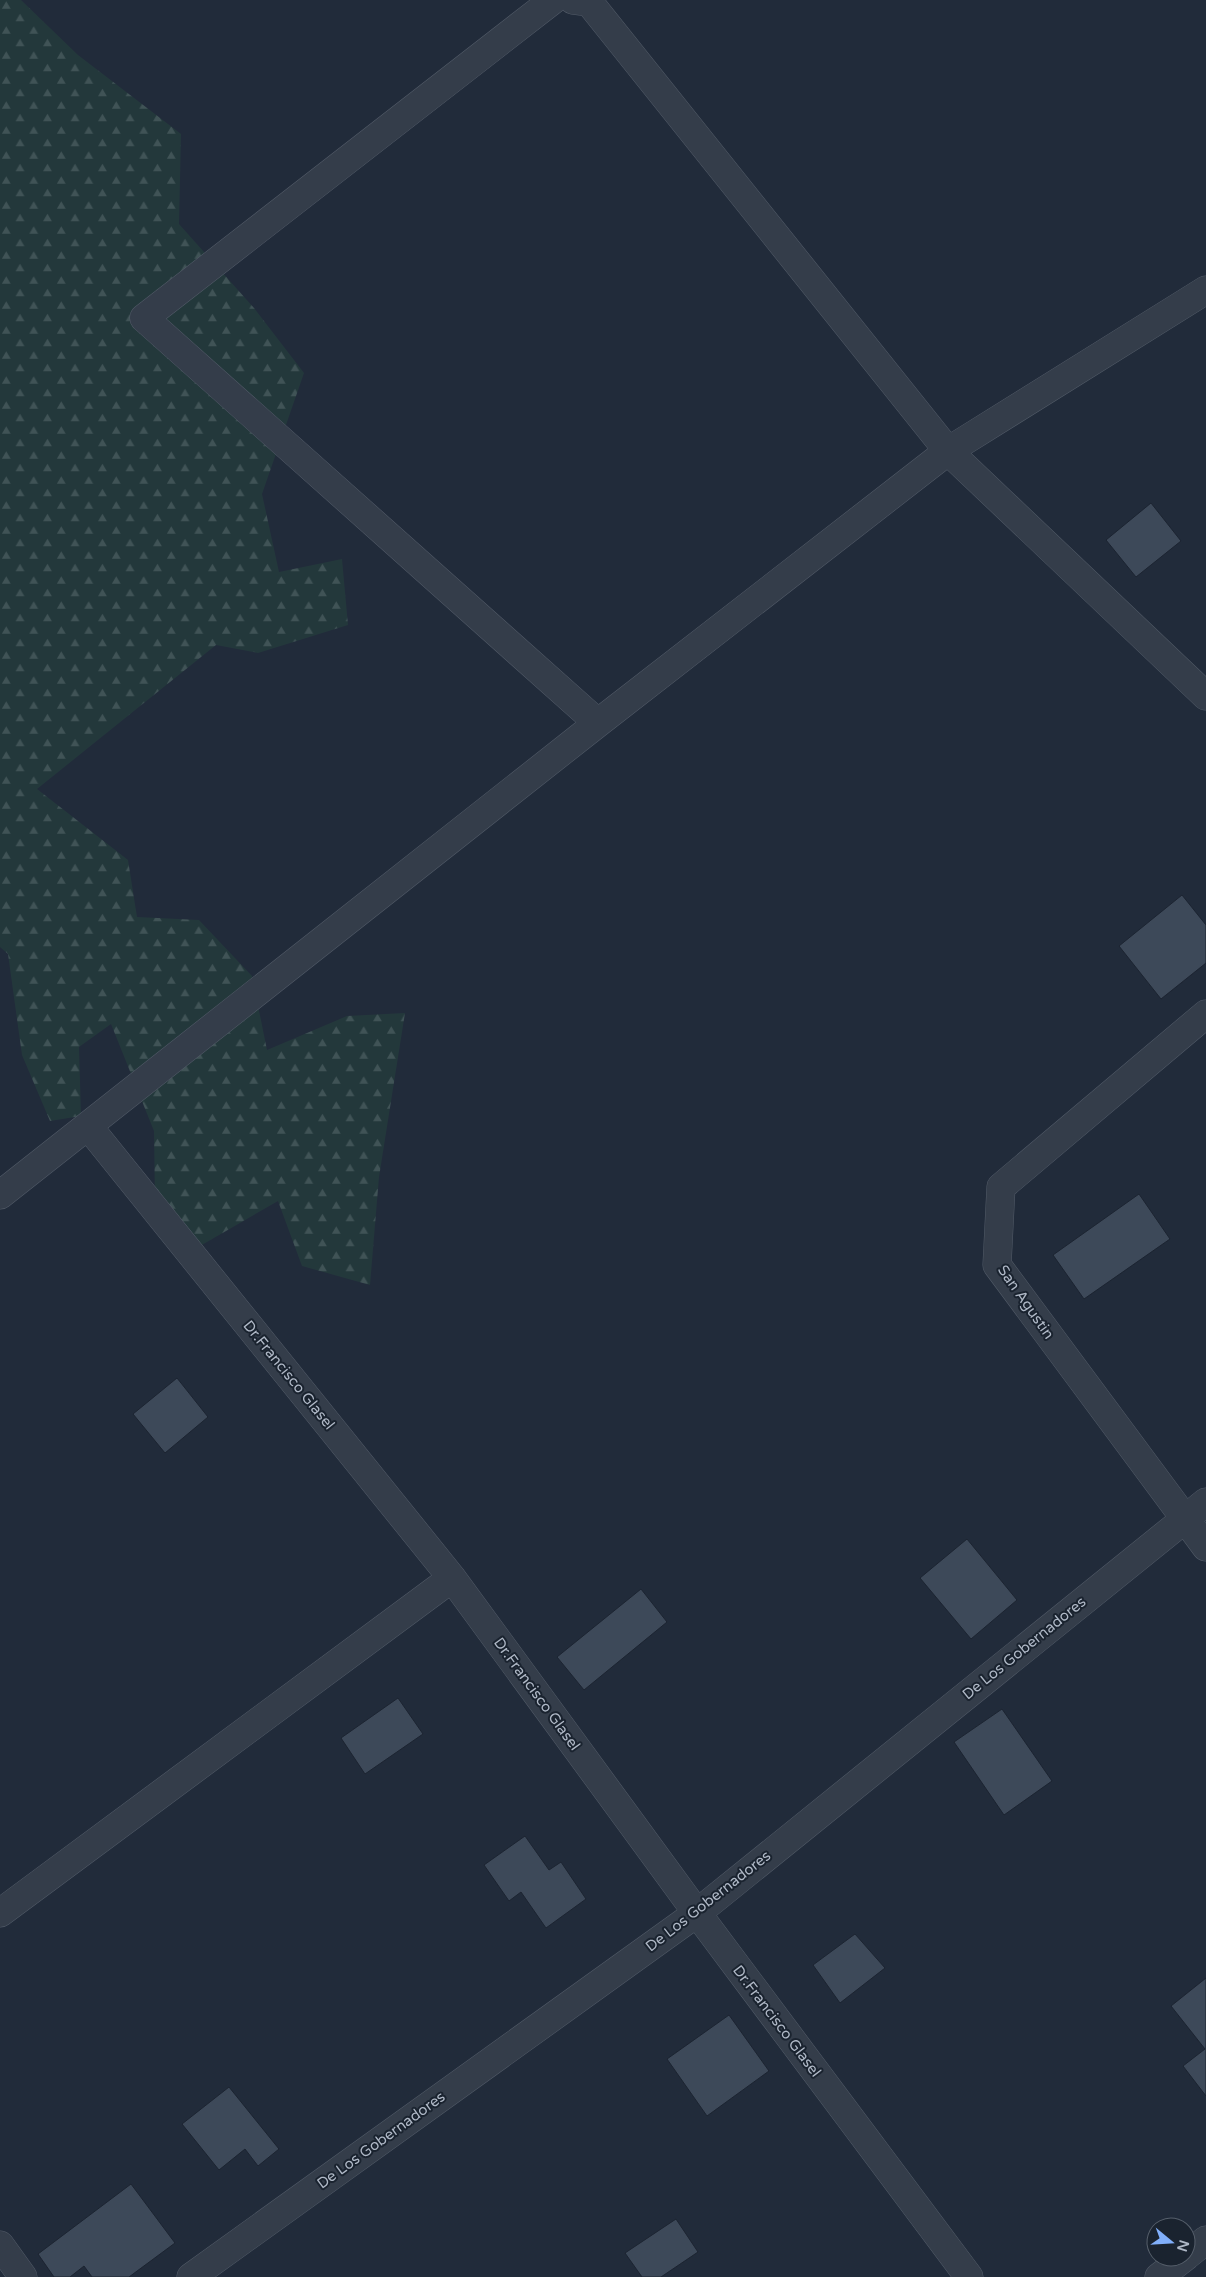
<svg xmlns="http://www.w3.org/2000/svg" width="1206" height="2277" font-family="'Varela Round',sans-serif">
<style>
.forest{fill:url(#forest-firs)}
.building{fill:#3d4959;stroke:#1c2431}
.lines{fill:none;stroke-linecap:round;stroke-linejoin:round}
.minor-casing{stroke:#525b68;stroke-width:29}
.minor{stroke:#343d4a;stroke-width:28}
.labels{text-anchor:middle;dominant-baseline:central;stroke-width:4;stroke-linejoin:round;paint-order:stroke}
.street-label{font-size:15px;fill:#afb8c6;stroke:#1a232f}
</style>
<defs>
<pattern id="forest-firs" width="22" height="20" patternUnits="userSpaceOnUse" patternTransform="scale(1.25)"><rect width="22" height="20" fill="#23383b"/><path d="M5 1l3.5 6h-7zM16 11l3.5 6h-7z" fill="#405356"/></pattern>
</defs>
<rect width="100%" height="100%" fill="#212b3a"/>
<!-- forest -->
<path class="forest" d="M0,0H21L78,55L181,134L179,224L254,308L304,373L262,494L279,572L342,559L348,625L258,653L216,645L37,789L128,860L137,917L199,920L252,976L267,1050L347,1016L405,1013L379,1177L370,1285L302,1266L278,1201L200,1246L155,1203L154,1131L111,1024L79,1047L81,1116L50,1121L22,1055L8,954L0,947Z"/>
<!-- building -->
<path class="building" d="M1151,503L1181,541L1136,577L1106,540Z
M1182,895L1206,925V963L1161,999L1119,946Z
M1139,1194L1170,1239L1084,1299L1053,1255Z
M177,1378L208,1417L165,1453L133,1414Z
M967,1539L1017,1600L971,1639L920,1578Z
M641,1589L667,1622L584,1690L557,1657Z
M398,1698L423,1734L365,1774L341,1738Z
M1002,1709L1052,1781L1004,1815L954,1742Z
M525,1836L549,1870L561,1862L586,1899L546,1928L521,1892L509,1901L484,1865Z
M855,1934L885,1968L840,2003L813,1965Z
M1206,1978V2096L1183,2066L1205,2049L1171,2006Z
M729,2015L769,2071L707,2116L667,2059Z
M229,2087L279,2149L258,2166L245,2149L219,2170L182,2124Z
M131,2184L175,2243L129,2277H92L84,2266L70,2277H54L38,2254Z
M676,2219L698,2252L661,2277H642L625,2253Z"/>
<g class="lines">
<!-- minor casing -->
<g class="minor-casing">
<path id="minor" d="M553,0L144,318L598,723
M573,0L589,2L948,451L1206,696
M1206,1014L1001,1187L997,1265L1206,1547
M88,1126L452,1578L697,1913L969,2277
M0,1195L598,723L948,451L1206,290
M0,1913L452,1578
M0,2245L23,2277
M1186,2256L1206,2240
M191,2277L697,1913L1206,1502
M1159,2277L1185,2257"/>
</g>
<!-- minor -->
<use href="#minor" class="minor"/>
</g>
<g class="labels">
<!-- street labels -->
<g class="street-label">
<text transform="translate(1026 1302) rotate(55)">San Agustin</text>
<text transform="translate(289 1375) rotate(51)">Dr.Francisco Glasel</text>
<text transform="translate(1024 1648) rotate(-39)">De Los Gobernadores</text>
<text transform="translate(537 1694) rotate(54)">Dr.Francisco Glasel</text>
<text transform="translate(708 1901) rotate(-38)">De Los Gobernadores</text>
<text transform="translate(777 2021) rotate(53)">Dr.Francisco Glasel</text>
<text transform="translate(381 2140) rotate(-36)">De Los Gobernadores</text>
</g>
</g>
<!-- north arrow -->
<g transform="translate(1171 2242) rotate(108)"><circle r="24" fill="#1a232f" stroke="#565f6b"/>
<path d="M0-4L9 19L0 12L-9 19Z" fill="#81affa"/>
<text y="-8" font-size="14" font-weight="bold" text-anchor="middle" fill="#afb8c6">N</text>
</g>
</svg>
